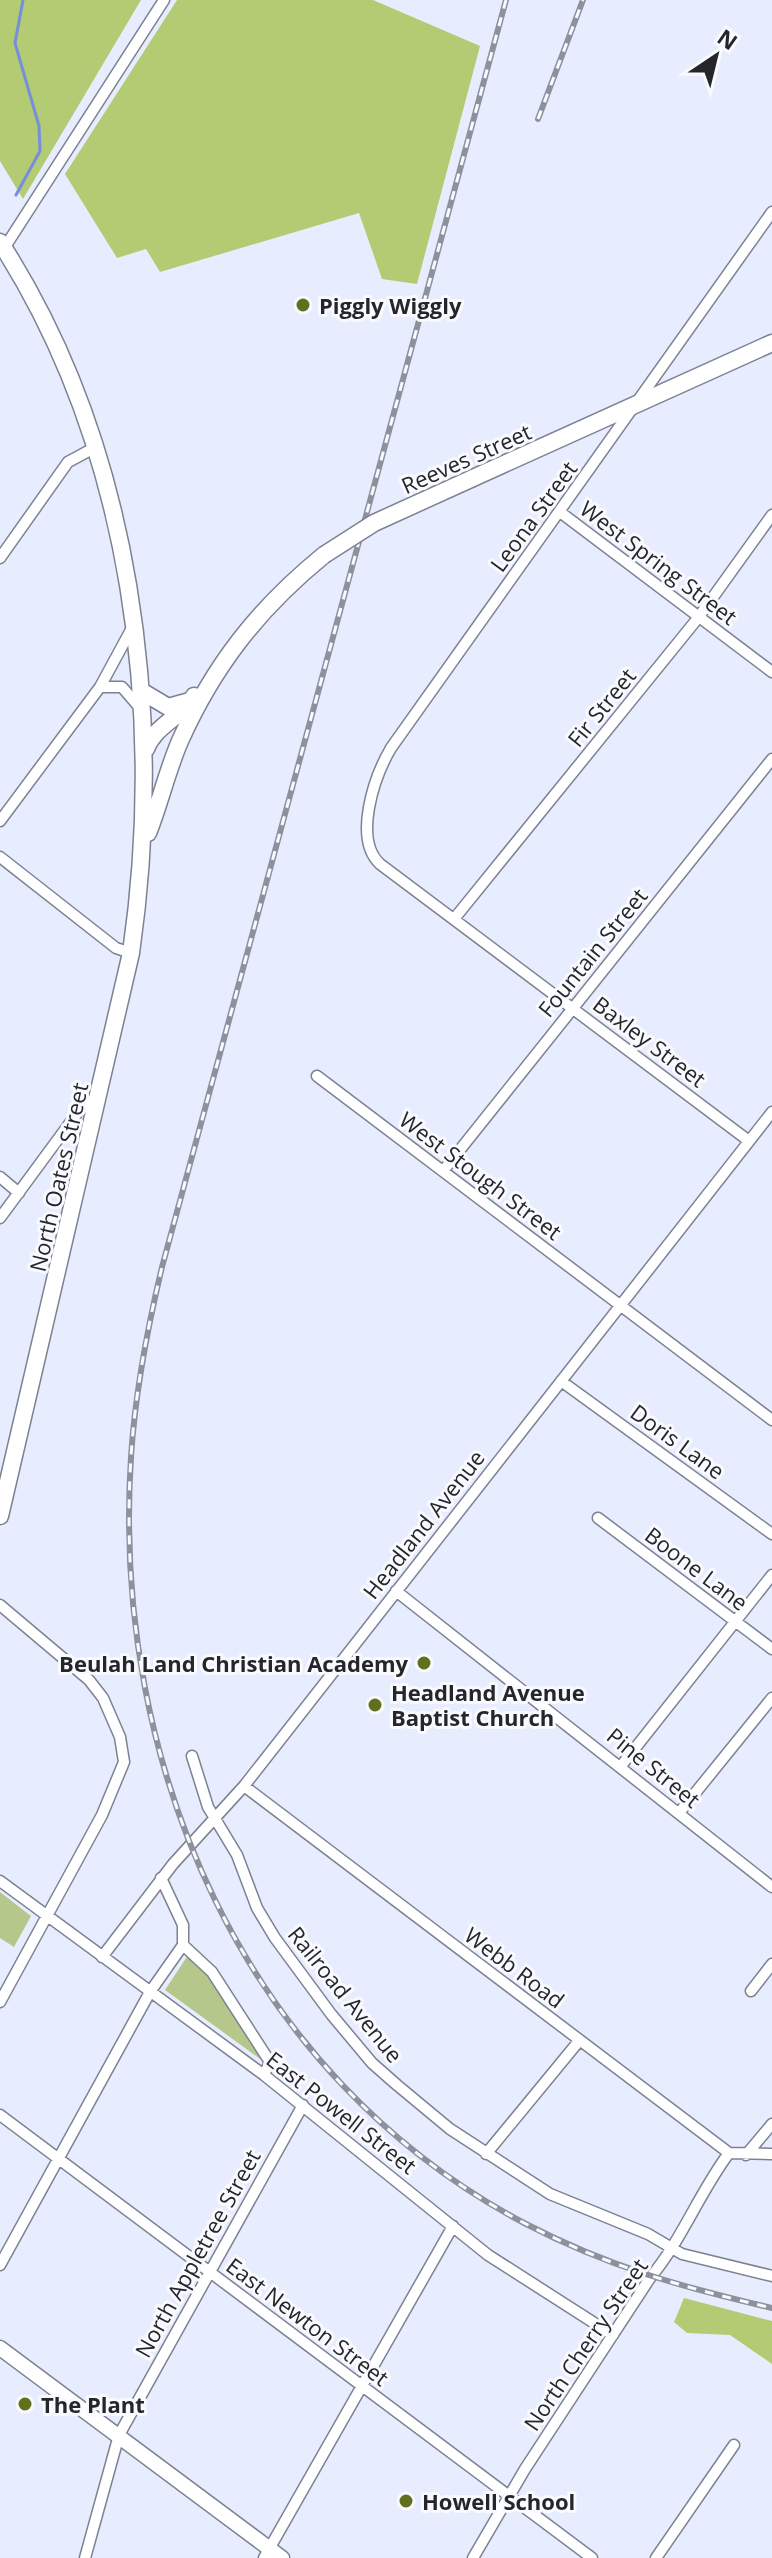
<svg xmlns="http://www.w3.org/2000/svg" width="772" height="2558" font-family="'Open Sans',sans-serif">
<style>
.green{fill:#b6c78b}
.forest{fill:#b3cb72}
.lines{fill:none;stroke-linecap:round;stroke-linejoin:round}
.stream{stroke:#768edb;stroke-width:3}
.street-casing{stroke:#7c8291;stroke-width:13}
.secondary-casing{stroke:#7c8291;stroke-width:17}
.primary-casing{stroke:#7c8291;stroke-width:19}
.street{stroke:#fff;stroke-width:10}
.secondary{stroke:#fff;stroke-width:14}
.primary{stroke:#fff;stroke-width:16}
.rail-casing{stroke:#8d919d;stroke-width:6}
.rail{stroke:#f9fafe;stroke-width:3;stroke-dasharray:9;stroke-linecap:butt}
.primary-bridge-casing{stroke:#7c8291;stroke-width:19;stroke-linecap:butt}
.primary-bridge{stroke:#fff;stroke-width:16}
.poi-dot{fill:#5f711f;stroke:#f9fafe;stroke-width:3}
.labels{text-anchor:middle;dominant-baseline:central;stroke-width:6;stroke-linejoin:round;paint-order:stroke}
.poi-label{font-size:22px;font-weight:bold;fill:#24262c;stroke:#f9fafe;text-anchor:start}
.street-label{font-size:22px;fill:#24262c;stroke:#f9fafe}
</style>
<rect width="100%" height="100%" fill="#e7edfe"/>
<!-- green -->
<path class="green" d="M0,1892L31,1916L14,1947L0,1938Z
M188,1955L209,1976L263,2061L165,1990Z"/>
<!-- forest -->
<path class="forest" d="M0,0H141L23,199L0,161Z
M177,0H373L480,46L417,284L382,279L359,213L160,272L146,249L117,258L65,174Z
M684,2298L772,2321V2364L730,2335L687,2333L674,2322Z"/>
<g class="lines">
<!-- stream -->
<path class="stream" d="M16,195L40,151L39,126L15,43L23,0"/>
<!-- street casing -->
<g class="street-casing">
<path id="street" d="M3,250L164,0
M560,512L772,672
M0,558L68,462L94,448
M100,687H122L140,708
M0,821L100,687L132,628
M0,857L116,948L131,953
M454,919L698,618L772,515
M317,1076L772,1420
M749,1141L380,864C353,839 374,777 391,748L772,212
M443,1171L772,759
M0,1177L19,1193
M0,1218L78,1112L98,1096
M561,1381L772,1534
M598,1518L772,1649
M396,1591L772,1887
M0,1605L89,1680L103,1698L120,1737L124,1762L102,1815L0,2002
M192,1756L208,1807L237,1855L257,1908L275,1938L331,2014L372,2063L397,2085L450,2129L550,2194L648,2234L682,2254L772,2276
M621,1766L772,1575
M244,1786L729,2153L772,2154
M679,1813L772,1698
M0,1881L264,2075L488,2255L613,2335
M183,1945L212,1972L270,2062L264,2075
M102,1957L173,1864L244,1786L772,1112
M751,1991L772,1964
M0,2115L592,2558
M486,2154L579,2041
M746,2155L772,2124
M0,2265L150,1992L183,1945V1925L161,1878
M85,2558L119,2435L303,2105
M264,2558L453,2226
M473,2558L525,2469L650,2278C682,2240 699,2193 729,2153
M656,2558L734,2445"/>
</g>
<!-- secondary casing -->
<g class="secondary-casing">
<path id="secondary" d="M0,2348L282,2558"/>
</g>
<!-- primary casing -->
<g class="primary-casing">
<path id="primary" d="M0,242C133,448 165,715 131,953L0,1516
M473,478L772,343
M143,692L168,707L190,701
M146,749C155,725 181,718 194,696
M148,833C160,803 167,771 180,741C214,665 259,608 324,555"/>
</g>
<!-- street -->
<use href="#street" class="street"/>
<!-- secondary -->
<use href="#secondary" class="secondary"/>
<!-- primary -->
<use href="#primary" class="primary"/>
<!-- rail casing -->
<g class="rail-casing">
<path id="rail" d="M506,0L162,1267C147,1330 135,1393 131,1457C111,1765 244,2076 526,2224C609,2267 682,2287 772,2308
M538,119L583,0"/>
</g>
<!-- rail -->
<use href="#rail" class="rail"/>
<!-- primary-bridge casing -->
<g class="primary-bridge-casing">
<path id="primary-bridge" d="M324,555L374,523L473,478"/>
</g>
<!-- primary-bridge -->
<use href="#primary-bridge" class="primary-bridge"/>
</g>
<!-- markers -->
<g class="poi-dot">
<circle cx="303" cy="305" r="8"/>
<circle cx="424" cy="1663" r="8"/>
<circle cx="375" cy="1705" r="8"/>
<circle cx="25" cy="2404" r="8"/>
<circle cx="406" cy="2501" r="8"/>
</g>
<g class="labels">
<!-- poi labels -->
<g class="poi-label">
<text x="319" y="305">Piggly Wiggly</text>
<text x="408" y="1663" text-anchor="end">Beulah Land Christian Academy</text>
<text x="391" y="1692">Headland Avenue<tspan x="391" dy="25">Baptist Church</tspan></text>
<text x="41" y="2404">The Plant</text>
<text x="422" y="2501">Howell School</text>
</g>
<!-- street labels -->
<g class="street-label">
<text transform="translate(466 458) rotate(-24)">Reeves Street</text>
<text transform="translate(533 516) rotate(-54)">Leona Street</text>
<text transform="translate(659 562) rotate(37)">West Spring Street</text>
<text transform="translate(601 707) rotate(-51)">Fir Street</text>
<text transform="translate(592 952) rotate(-51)">Fountain Street</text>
<text transform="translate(650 1041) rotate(37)">Baxley Street</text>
<text transform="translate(481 1175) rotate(37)">West Stough Street</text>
<text transform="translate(58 1177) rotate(-77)">North Oates Street</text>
<text transform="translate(678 1441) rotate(36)">Doris Lane</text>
<text transform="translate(423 1524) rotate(-52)">Headland Avenue</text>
<text transform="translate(697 1568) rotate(37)">Boone Lane</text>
<text transform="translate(654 1767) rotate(39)">Pine Street</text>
<text transform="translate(515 1967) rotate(37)">Webb Road</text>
<text transform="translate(346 1994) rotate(51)">Railroad Avenue</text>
<text transform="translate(342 2112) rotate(38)">East Powell Street</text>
<text transform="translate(197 2253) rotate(-61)">North Appletree Street</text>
<text transform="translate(308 2321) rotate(37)">East Newton Street</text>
<text transform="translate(585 2344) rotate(-56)">North Cherry Street</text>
</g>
</g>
<!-- north arrow -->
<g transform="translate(716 56) rotate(35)" stroke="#f9fafe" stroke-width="6" paint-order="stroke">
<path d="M0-6L14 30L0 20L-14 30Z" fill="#24262c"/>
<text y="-12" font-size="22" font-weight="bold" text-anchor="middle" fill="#24262c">N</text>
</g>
</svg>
